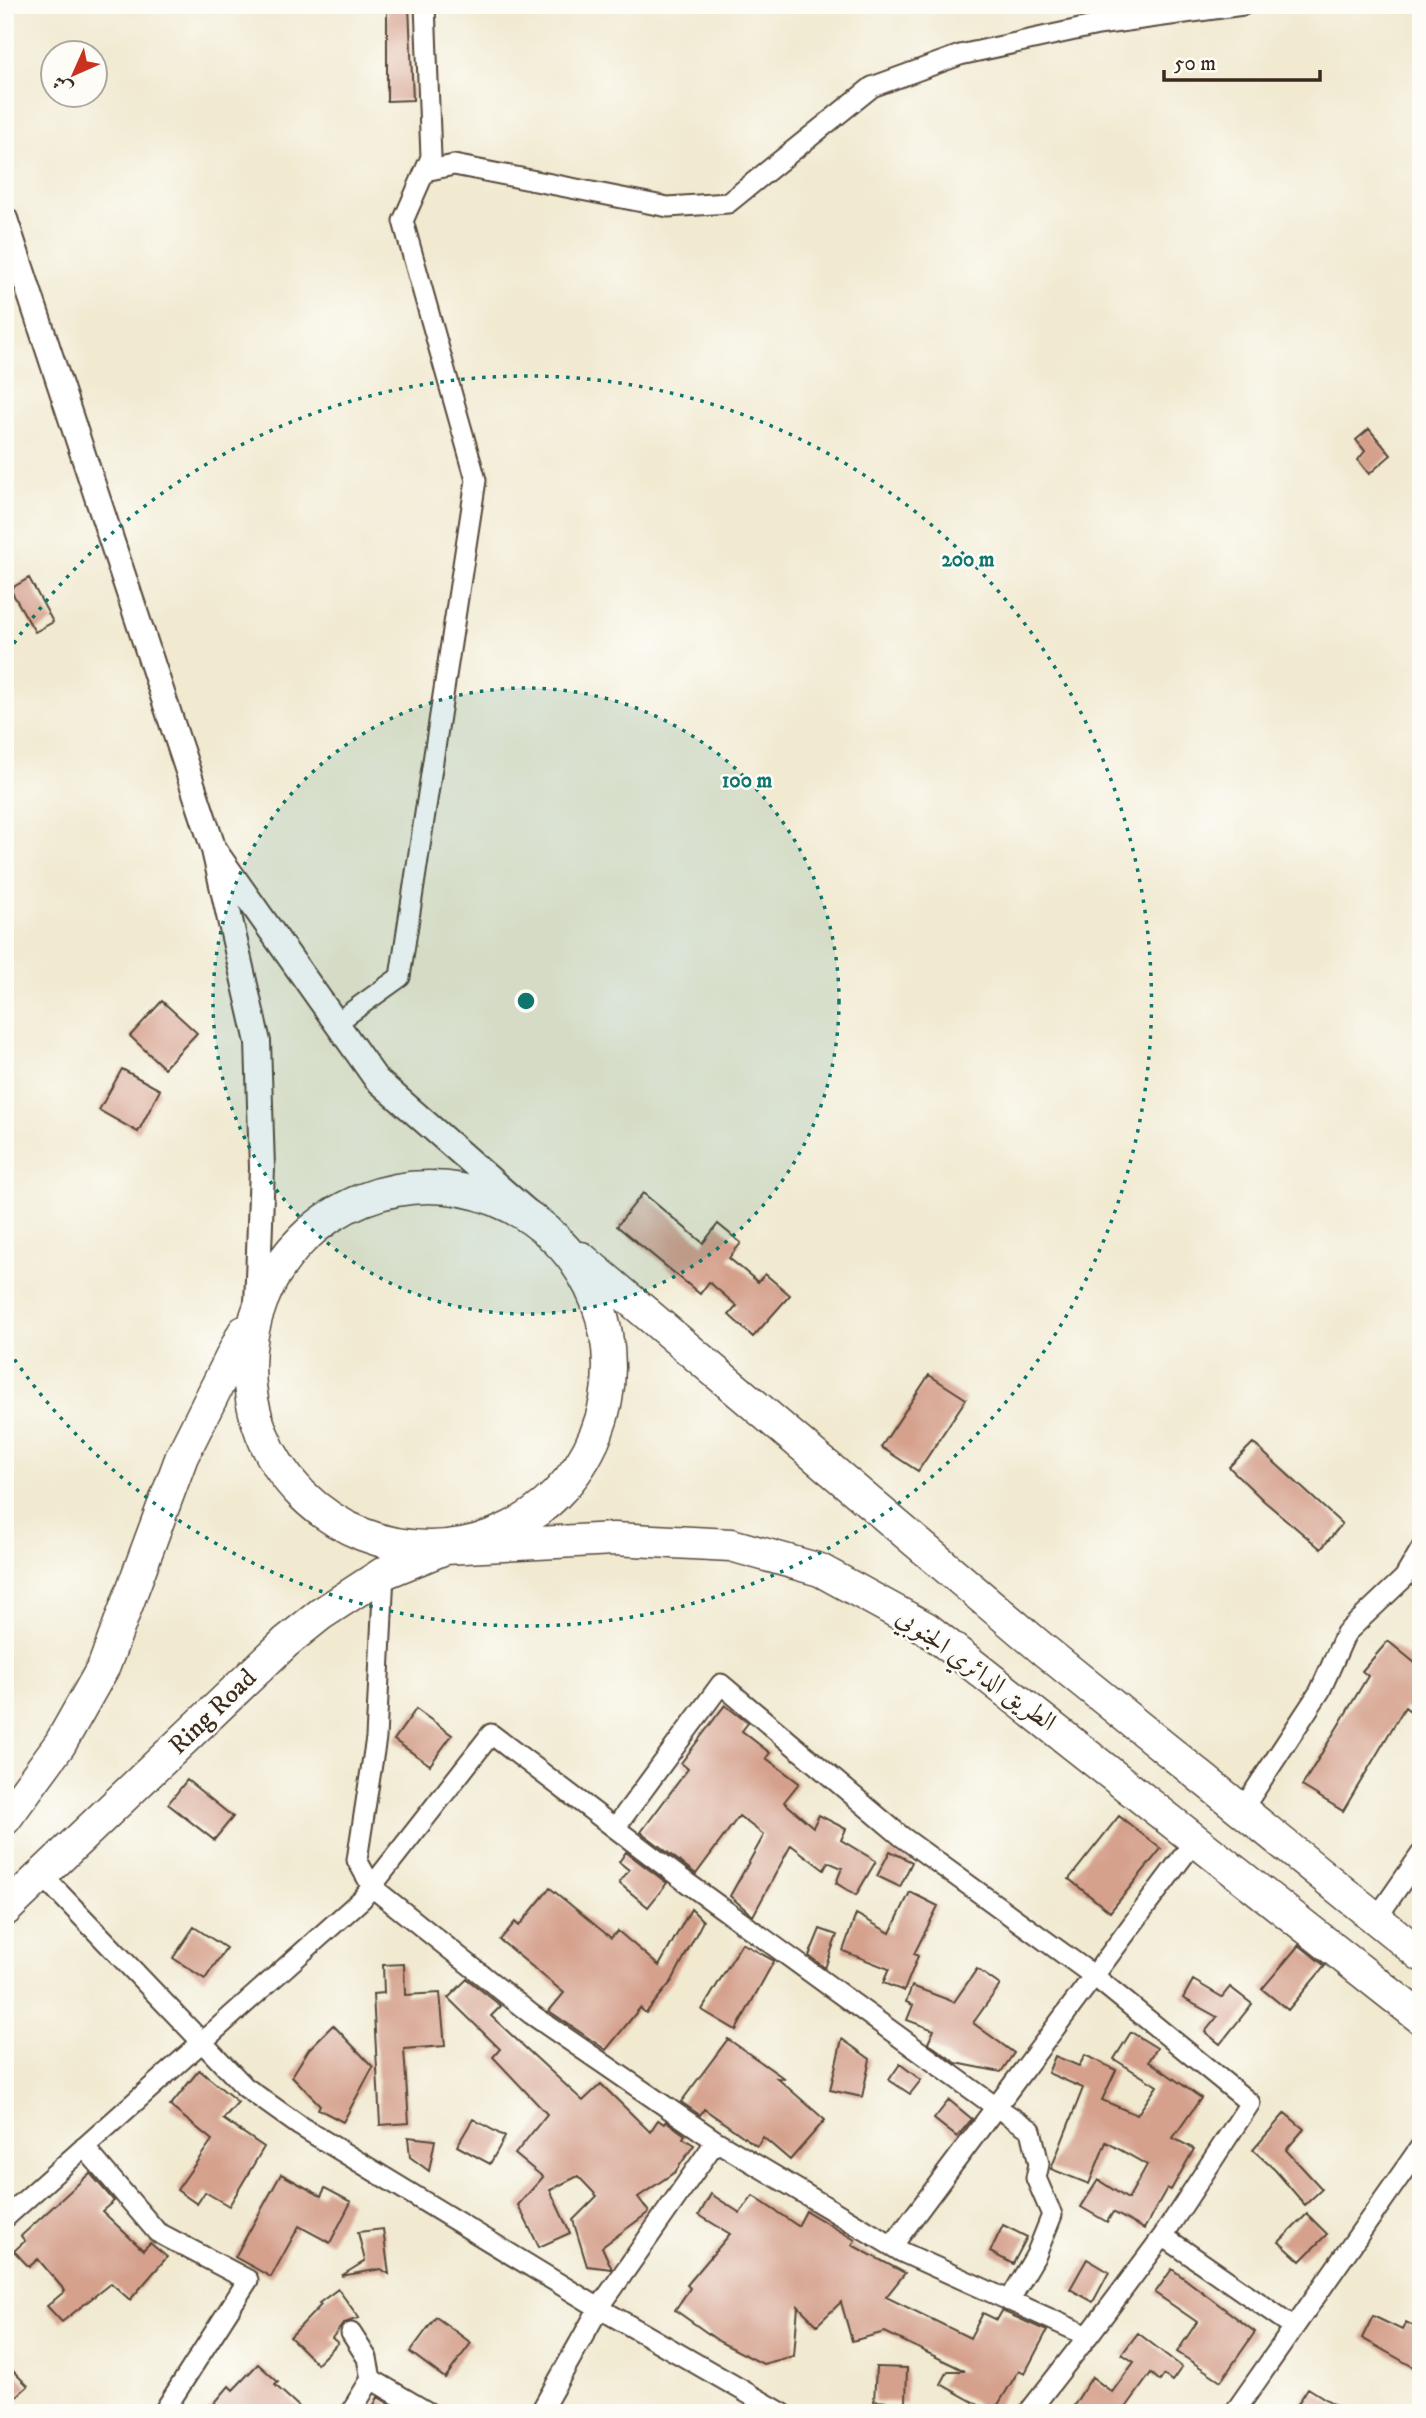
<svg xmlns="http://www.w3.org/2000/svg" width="1426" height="2418" font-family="'IM FELL DW Pica',Amiri,serif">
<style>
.building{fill:#d5a18d}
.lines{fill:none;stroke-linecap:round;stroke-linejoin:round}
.minor-casing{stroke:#564739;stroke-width:23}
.tertiary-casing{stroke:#564739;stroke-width:28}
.primary-casing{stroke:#564739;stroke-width:35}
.minor{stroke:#fff;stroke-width:19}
.tertiary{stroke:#fff;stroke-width:24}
.primary{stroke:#fff;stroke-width:32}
.ring{fill:none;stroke:#0f766e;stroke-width:3.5;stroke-dasharray:3.5 7}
.labels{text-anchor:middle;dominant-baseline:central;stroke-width:5;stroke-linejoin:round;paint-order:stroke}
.street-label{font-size:26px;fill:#3b2a1e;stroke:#fdfcf7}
.centre{fill:#0f766e;stroke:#fdfcf7;stroke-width:3.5}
.ring-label{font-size:21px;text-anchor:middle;font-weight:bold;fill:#0f766e;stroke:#fdfcf7;stroke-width:5;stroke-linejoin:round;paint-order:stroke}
</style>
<rect width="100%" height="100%" fill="#fdfcf7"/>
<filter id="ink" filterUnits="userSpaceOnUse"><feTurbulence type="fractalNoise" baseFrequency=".0143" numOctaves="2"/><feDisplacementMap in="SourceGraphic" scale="14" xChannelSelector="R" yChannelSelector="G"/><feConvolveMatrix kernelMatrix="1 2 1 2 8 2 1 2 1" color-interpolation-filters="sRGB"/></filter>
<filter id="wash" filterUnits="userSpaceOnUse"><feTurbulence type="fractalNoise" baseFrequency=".00686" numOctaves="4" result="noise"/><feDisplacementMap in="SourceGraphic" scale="28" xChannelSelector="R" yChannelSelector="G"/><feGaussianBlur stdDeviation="1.57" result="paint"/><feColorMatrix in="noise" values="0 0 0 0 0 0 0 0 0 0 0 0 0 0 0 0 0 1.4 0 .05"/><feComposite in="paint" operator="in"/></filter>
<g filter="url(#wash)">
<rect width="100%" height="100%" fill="#f1ead1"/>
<g id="blocks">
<!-- building -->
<path class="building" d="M387,5H409L413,100L387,101Z
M1369,429L1391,455L1369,474L1358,460L1365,451L1356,440Z
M29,578L53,622L35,632L10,589Z
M162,1001L197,1033L164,1068L130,1036Z
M122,1069L160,1090L138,1132L99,1110Z
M643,1193L703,1243L718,1224L741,1243L729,1258L758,1282L765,1274L790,1295L753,1337L729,1315L737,1306L709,1282L700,1294L617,1226Z
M929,1375L966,1399L918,1471L881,1447Z
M1253,1443L1342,1524L1321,1549L1264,1501L1229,1467Z
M1388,1641L1421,1668V1698L1410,1711L1405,1707L1343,1811L1302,1786L1368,1676L1362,1671Z
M725,1705L748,1723L742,1731L770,1753L766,1758L799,1783L784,1802L813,1827L819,1815L846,1829L841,1840L876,1861L856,1895L836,1883L842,1868L828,1862L824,1870L791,1845L753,1916L730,1896L764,1835L739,1816L696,1874L641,1832L688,1769L681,1763Z
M416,1709L452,1735L430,1765L394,1740Z
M187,1780L233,1817L214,1840L168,1804Z
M1119,1816L1161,1849L1110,1912L1069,1879Z
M890,1851L912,1862L900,1887L877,1876Z
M626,1852L667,1883L648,1907L619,1883L629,1870L619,1862Z
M550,1888L611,1938L618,1931L659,1966L691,1909L703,1921L672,1981L646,2013L640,2008L606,2050L549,2011L564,1993L500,1940L515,1922L519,1926Z
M910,1892L938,1906L914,1954L918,1956L904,1991L883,1983L889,1969L843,1951L856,1914L890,1933Z
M194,1927L226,1948L205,1979L173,1958Z
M820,1929L837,1935L825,1968L809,1956Z
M742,1943L774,1961L736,2030L702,2010Z
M1299,1945L1325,1966L1288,2010L1262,1989Z
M404,1964L405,1995L440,1993L445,2046L404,2049L409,2123L380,2125L373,1994L384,1993L383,1965Z
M977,1969L1000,1985L973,2023L1014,2053L1001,2072L956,2063L928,2043L934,2030L907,2020L913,2005L906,2002L912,1986L954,2002Z
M467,1979L501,2006L491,2016L583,2101L601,2084L650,2132L658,2120L664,2124L666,2121L685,2135L683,2138L694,2145L675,2172L638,2197L649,2212L602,2247L612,2269L587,2266L573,2220L597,2196L578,2176L550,2190L570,2233L539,2247L518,2205L543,2177L515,2154L547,2114L493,2057L500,2049L448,1998Z
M1193,1980L1222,1997L1230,1987L1252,2004L1220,2044L1205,2032L1217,2017L1183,1998Z
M333,2025L373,2067L343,2122L318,2109L320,2105L292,2076L309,2049Z
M1131,2032L1157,2048L1149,2061L1201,2098L1173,2138L1194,2149L1171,2190L1167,2188L1144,2229L1113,2212L1107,2222L1081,2207L1098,2180L1128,2199L1147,2165L1106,2142L1089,2184L1051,2169L1083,2088L1048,2073L1055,2056L1079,2066L1085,2055L1116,2070L1102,2100L1137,2115L1157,2086L1114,2059Z
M728,2039L785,2079L777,2078L825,2120L790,2160L763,2137L757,2146L704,2109L700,2115L681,2102Z
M842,2039L870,2059L862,2097L830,2090Z
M900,2064L921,2080L910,2094L889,2080Z
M199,2070L238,2102L223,2119L264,2147L229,2206L205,2192L197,2204L177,2190L212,2140L170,2106Z
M949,2100L972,2119L957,2137L934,2119Z
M1285,2113L1304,2129L1286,2150L1322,2189L1305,2205L1275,2170L1253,2150Z
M473,2119L505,2137L490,2164L457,2146Z
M408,2137L435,2140L429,2171L410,2157Z
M90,2173L114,2201L102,2211L143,2250L150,2243L167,2257L130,2300L111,2283L62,2322L47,2306L65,2291L38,2259L29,2267L14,2251L25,2241L21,2236Z
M281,2174L321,2196L325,2188L351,2202L330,2243L299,2226L271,2277L235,2257Z
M711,2194L740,2213L753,2196L798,2226L806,2211L855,2240L852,2245L905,2273L886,2297L970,2338L983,2313L997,2320L1002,2311L1047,2331L1025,2373L1019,2370L993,2413L941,2384L948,2371H965L885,2332L852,2341L841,2302L817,2325L798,2306L794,2356L763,2364L720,2342L675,2310L690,2288L687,2285L730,2234L699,2215Z
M1307,2214L1327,2234L1300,2261L1279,2242Z
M1003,2225L1027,2237L1013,2264L990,2252Z
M383,2229L389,2274L381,2269L341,2276L365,2261L358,2232Z
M1087,2259L1109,2272L1093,2302L1070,2289Z
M1172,2269L1255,2332L1221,2381L1177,2352L1197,2322L1155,2293Z
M338,2289L359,2318L344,2323L332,2338L338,2343L317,2364L290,2337L321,2305L319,2303Z
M1373,2316L1402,2330L1406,2322L1421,2330V2358L1415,2368L1362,2338Z
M436,2317L471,2343L445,2378L410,2352Z
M1138,2333L1182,2367L1172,2381L1164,2375L1160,2381L1151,2373L1122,2413H1069L1092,2377L1112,2392L1134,2362L1122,2354Z
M5,2363L28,2386L5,2407Z
M258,2364L278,2382L275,2385L306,2413H206L229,2386L233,2390Z
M876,2367L907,2368L906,2403L874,2401Z
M1308,2388L1348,2413H1292Z
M378,2397L404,2413H370Z"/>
</g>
</g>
<g filter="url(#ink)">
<use href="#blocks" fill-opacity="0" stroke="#564739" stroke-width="2"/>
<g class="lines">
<!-- minor casing -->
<g class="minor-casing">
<path id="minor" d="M425,171L454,165L668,207L728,203L872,87L960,55L1098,25L1243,5
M336,1023L400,977L476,480L403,221L431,157L425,5
M384,1573L376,1738L357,1860L372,1887L531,2014L716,2141L902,2252L1088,2336L1163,2236
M1242,1810L1320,1691L1346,1633L1404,1578L1421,1549
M615,1828L721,1684L901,1836L1094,1976L1250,2103L1163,2236L1294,2327
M42,1875L245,2087L300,2126L599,2308L782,2413
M1376,1919L1421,1854
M84,2147L157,2232L248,2280L166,2408
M5,2218L362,1899L491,1734L686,1882L996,2107L1196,1839
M892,2246L996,2107L1031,2130L1039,2164L1036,2178L1052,2215L1036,2255L1009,2301
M351,2333L367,2358L371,2379
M350,2413L371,2379L429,2413
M540,2413L599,2308L716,2141
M1028,2413L1088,2336
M1234,2413L1421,2146"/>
</g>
<!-- tertiary casing -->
<g class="tertiary-casing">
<path id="tertiary" d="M5,219L214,850
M257,1306L262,1168L258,1042L214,850L376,1079L553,1234"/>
</g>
<!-- primary casing -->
<g class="primary-casing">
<path id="primary" d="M249 1367a180 180 0 1 1 360 0a180 180 0 1 1-360 0Z
M581,1258L1045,1651L1421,1955
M5,1819L60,1744L104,1666L182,1456L244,1332
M5,1910L286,1642L321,1614L384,1573L445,1548L614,1539L731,1545L820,1570L926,1628L1421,2018"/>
</g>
<!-- minor -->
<use href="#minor" class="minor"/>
<!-- tertiary -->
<use href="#tertiary" class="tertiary"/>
<!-- primary -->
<use href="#primary" class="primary"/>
</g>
</g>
<!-- distance rings -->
<circle cx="526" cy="1001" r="313" fill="#0f766e" fill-opacity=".12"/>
<g class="ring">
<circle cx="526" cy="1001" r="313"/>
<path d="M8 652A625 625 0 1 1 8 1350"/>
</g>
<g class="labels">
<!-- street labels -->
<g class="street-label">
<text transform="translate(976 1670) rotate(36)">الطريق الدائري الجنوبي</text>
<text transform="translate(213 1712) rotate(-44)">Ring Road</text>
</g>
</g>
<circle cx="526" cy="1001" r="10" class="centre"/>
<g class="ring-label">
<text x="968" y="566">200 m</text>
<text x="747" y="787">100 m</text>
</g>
<!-- margin -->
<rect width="1426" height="2418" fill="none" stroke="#fdfcf7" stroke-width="28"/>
<!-- north arrow -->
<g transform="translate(74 74) rotate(225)"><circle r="33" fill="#fdfcf7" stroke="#afa8a0" stroke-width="2"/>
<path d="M0-5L12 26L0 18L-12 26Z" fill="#c8321e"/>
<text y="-10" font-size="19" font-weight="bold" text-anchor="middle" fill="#3b2a1e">ش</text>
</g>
<!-- scale -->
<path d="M1164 70v10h156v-10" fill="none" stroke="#3b2a1e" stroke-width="3.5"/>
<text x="1174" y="70" font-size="21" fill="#3b2a1e" stroke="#fdfcf7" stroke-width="5" paint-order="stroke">50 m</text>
</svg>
